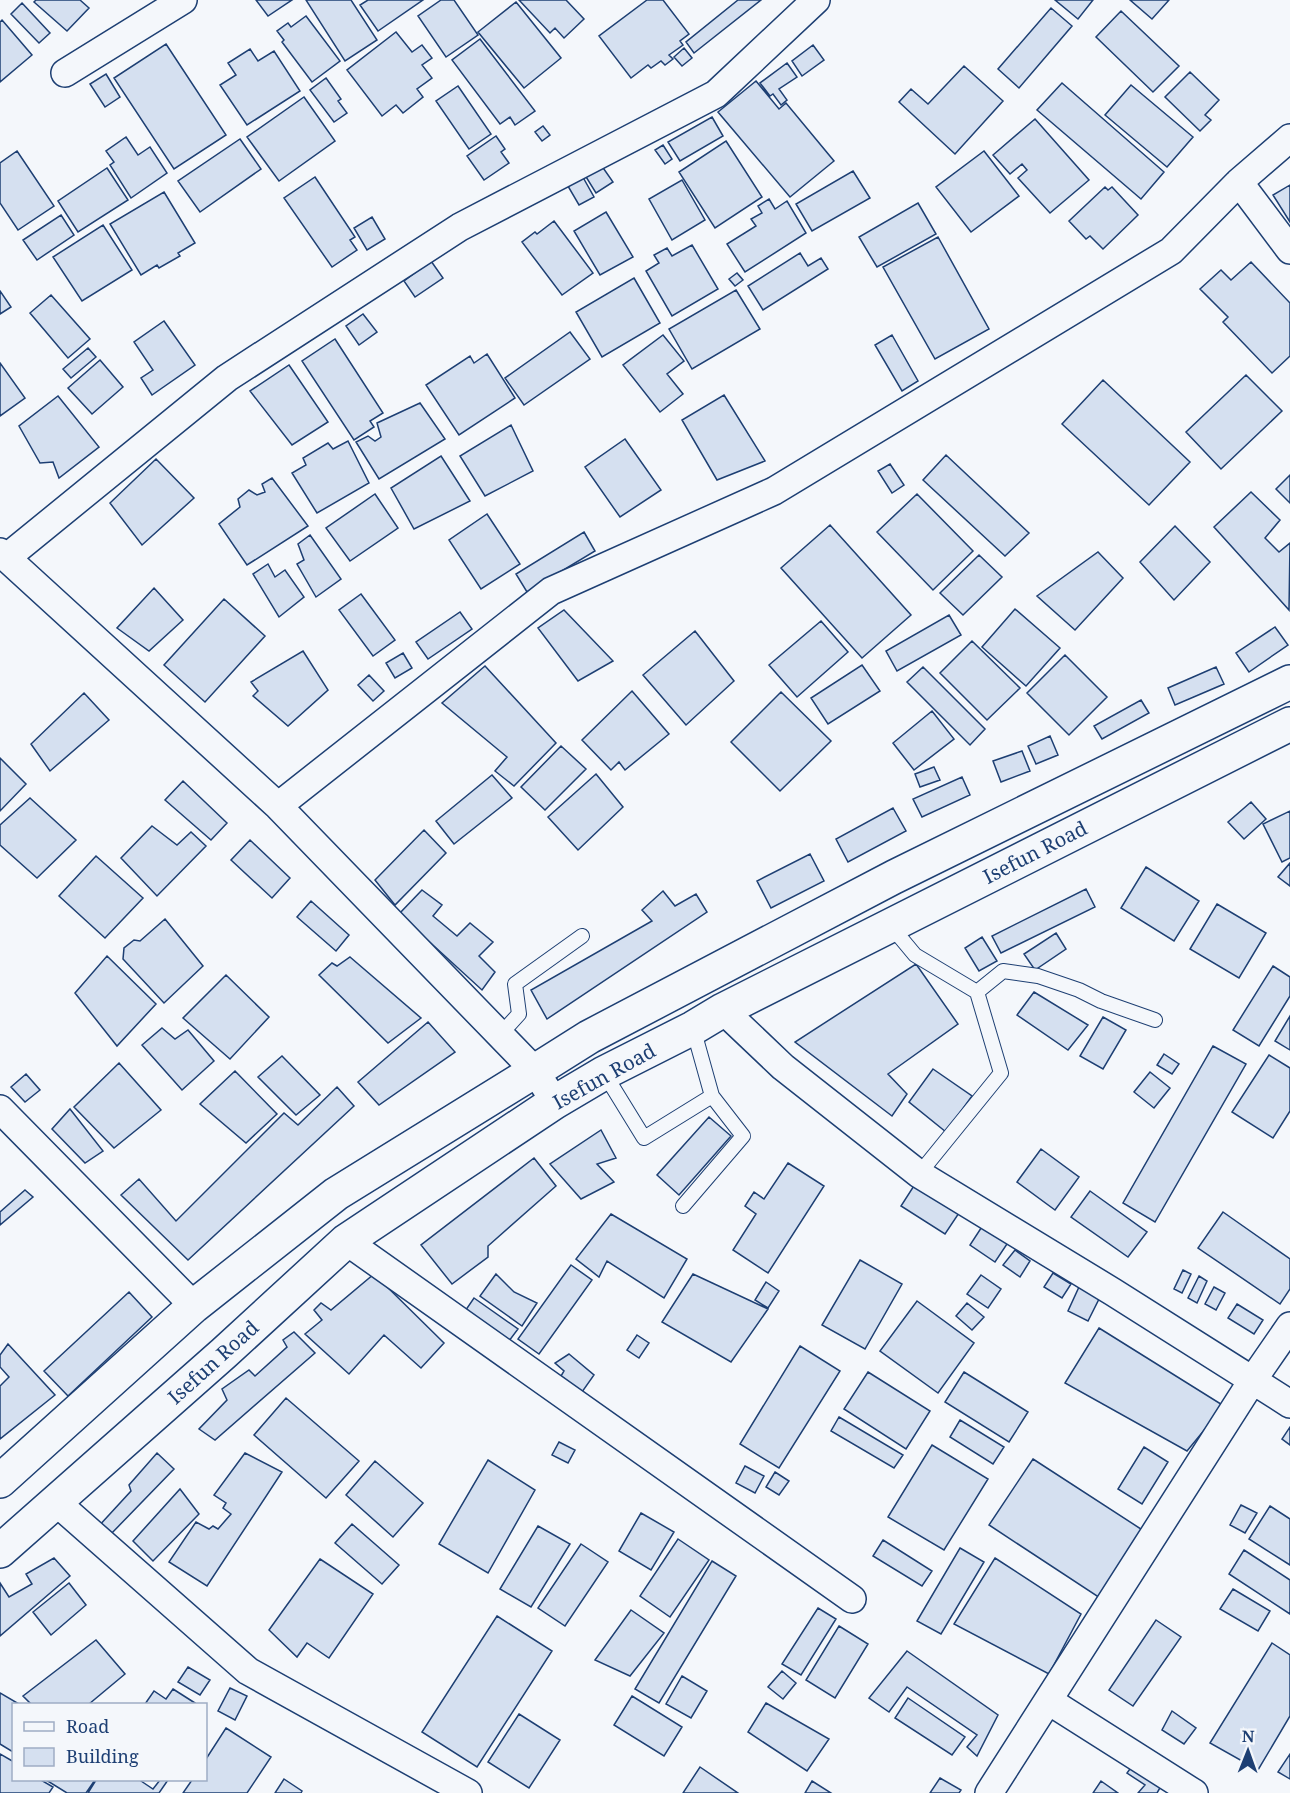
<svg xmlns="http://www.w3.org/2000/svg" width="1290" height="1793" font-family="'Noto Serif',serif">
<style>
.building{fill:#d5e0f0;stroke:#1d3f73;stroke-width:1.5}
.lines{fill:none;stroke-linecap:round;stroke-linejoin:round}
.lane-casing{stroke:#1d3f73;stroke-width:16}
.street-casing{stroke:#1d3f73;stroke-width:30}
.secondary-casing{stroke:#1d3f73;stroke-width:36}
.lane{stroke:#f4f7fb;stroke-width:14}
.street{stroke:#f4f7fb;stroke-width:27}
.secondary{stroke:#f4f7fb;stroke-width:33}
.labels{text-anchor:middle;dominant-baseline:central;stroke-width:4.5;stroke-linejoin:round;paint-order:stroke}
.street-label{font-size:20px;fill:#1d3f73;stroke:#f4f7fb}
</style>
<rect width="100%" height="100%" fill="#f4f7fb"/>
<!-- building -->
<path class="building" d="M36,0H80L89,8L67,31L34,2Z
M256,0H292L268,16Z
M306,0H351L377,40L345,61Z
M368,0H423L378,31L360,5Z
M441,0H454L478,35L446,57L418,16Z
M519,0H566L584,19L564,38L555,28L550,33Z
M647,0H663L689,34L680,41L683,45L669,55L673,59L665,65L661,61L651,68L648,65L631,78L599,36Z
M738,0H761L694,53L686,42Z
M1055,0H1093L1078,19Z
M1130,0H1169L1152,19Z
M516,2L561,58L524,88L478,32Z
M22,3L50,33L39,43L11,14Z
M1051,8L1072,26L1019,88L998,69Z
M1121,11L1179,66L1153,92L1096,37Z
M306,16L340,61L312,82L282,42L284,40L277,31L288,23L291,27Z
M2,20L32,55L0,82V22Z
M396,32L412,52L422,45L432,58L422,65L432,78L417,89L423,97L403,113L396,105L382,116L347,70Z
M480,39L535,111L515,125L510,117L500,124L452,60Z
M166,44L226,135L174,169L114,78Z
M813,45L824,60L802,76L792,61Z
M684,48L692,58L682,66L674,57Z
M250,49L258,61L274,51L300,91L247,125L220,85L236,75L228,63Z
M787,63L797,77L779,89L787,100L781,105L773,94L770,96L760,83Z
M964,66L1003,101L955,154L899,102L911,89L928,104Z
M1190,72L1219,100L1205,115L1211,120L1200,131L1165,97Z
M106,74L120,97L105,107L90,84Z
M326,78L341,99L338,101L347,113L334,122L310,90Z
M756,81L779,109L786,103L834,161L790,197L718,112Z
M1062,83L1164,172L1141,199L1037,110Z
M1131,85L1193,137L1167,167L1105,115Z
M458,86L491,134L469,149L436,101Z
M304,97L335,141L279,181L247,137Z
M712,117L723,136L680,161L668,142Z
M1035,119L1089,180L1050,213L1018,178L1027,170L1022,164L1010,174L993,155Z
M543,126L550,135L542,141L535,132Z
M496,136L505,149L501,152L509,163L484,180L467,156Z
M126,137L138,155L150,147L167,173L131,198L110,165L114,162L106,151Z
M240,139L261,169L200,212L178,181Z
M726,141L762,197L715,228L679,172Z
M663,145L672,159L665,164L655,150Z
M17,151L54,206L18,230L0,203V163Z
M984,151L1019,196L971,232L936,187Z
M599,162L613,182L596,193L583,172Z
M107,168L128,200L78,232L58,201Z
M853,171L870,198L812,231L796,204Z
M580,172L594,197L579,205L565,181Z
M315,177L355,237L350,240L357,250L332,267L284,198Z
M682,180L705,220L672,240L649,199Z
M1290,185V222L1273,195Z
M1105,187L1108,190L1112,187L1138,215L1103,249L1090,236L1086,239L1069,221Z
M164,192L195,243L178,253L180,256L159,268L157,265L141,275L110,224Z
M769,199L775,209L787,201L806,233L745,272L727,244L756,226L751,219L762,213L758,206Z
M918,203L936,234L877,267L859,237Z
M606,212L633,257L600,275L574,231Z
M61,215L74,235L37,260L23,240Z
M372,217L385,239L367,250L354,228Z
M554,221L593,273L562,295L522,242L535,232L537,234Z
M103,225L132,270L82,301L53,257Z
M938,237L989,329L935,359L883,267Z
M692,245L718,289L672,316L646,271L659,263L654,255L667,248L672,256Z
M800,253L808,266L821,258L828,269L763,310L748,286Z
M431,261L443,278L415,297L404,281Z
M1251,262L1290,303V356L1272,373L1223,322L1228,317L1200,289L1221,270L1231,280Z
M737,273L743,280L735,286L729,279Z
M634,278L660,323L602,357L576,312Z
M736,290L760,329L692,369L669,329Z
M0,291L11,307L0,314Z
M51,295L90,339L68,358L30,313Z
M363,314L377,332L359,345L346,326Z
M164,321L195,365L152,395L141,378L153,370L134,342Z
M570,332L590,359L524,405L505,378Z
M663,335L684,361L667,374L683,394L660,412L623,365Z
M892,335L918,381L902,391L875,345Z
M335,339L383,413L370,421L374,427L354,440L302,361Z
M88,348L96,357L71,378L63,369Z
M487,354L515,398L459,435L426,385L470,356L474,363Z
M100,360L123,387L92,414L68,388Z
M0,363L25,398L0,416Z
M289,365L328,422L292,445L250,391Z
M1246,375L1282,411L1221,469L1186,432Z
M1103,380L1190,462L1149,505L1062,424Z
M724,395L765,461L717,480L682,420Z
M58,396L99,447L59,478L53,462L40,463L19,426Z
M420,403L445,439L379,479L356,442L368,436L375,441L381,437L377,423Z
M511,425L533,471L485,496L460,456Z
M625,439L661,490L620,517L585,467Z
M348,441L369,483L317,513L292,473L306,465L303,458L328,443L333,449Z
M946,455L1029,533L1005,556L923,480Z
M441,456L470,501L414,529L391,488Z
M156,459L194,498L142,545L110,503Z
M890,464L904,485L892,493L878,471Z
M1290,475V503L1276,489Z
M272,478L308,526L247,565L219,524L240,507L238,499L249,490L257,495L265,492L262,484Z
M1251,492L1280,520L1265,538L1279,552L1290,543L1289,610L1214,527Z
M375,494L398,528L350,561L326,528Z
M917,494L973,551L933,590L877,532Z
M487,514L520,564L481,589L449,540Z
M830,525L911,615L862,658L781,568Z
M1175,526L1210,562L1174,600L1140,562Z
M584,532L595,551L527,592L516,574Z
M310,535L341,579L316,597L297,564L304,560L298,544Z
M1098,552L1123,578L1075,630L1037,596Z
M979,555L1002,577L963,615L940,593Z
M268,564L275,577L285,570L304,597L279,617L253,574Z
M154,588L183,620L149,651L117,628Z
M361,594L395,640L373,656L339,610Z
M224,599L265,636L205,702L164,665Z
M1015,609L1060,648L1026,686L982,647Z
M564,610L613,661L578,681L538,628Z
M460,612L472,629L428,659L416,642Z
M949,615L961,635L897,671L886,651Z
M821,621L848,652L797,697L769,665Z
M1275,627L1288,645L1249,672L1236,653Z
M695,631L734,681L686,725L643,675Z
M972,641L1020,688L987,720L940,673Z
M303,651L328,690L288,726L253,696L258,691L251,682Z
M403,653L412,668L395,678L386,663Z
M1065,655L1107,697L1069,735L1027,693Z
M862,665L880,691L828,724L811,698Z
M485,666L556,743L514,786L495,771L507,757L442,703Z
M923,667L985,729L970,745L907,682Z
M1216,667L1224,684L1175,705L1168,688Z
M369,675L384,691L373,701L358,685Z
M632,691L669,734L625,770L619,762L611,770L582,740Z
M781,692L831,741L780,791L731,742Z
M84,693L109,720L50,771L31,744Z
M1141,700L1149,713L1102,739L1094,726Z
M932,711L954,739L914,770L893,743Z
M1050,736L1058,755L1036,764L1028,746Z
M561,746L586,769L545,810L521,787Z
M1022,751L1030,771L1001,782L993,761Z
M0,758L26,784L0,811Z
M934,767L940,780L920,787L915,774Z
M596,774L623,807L578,850L548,817Z
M492,775L512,798L454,844L436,821Z
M962,777L970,795L922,817L913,799Z
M183,781L227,823L211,840L165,800Z
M30,798L76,840L37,878L0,845V825Z
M1251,802L1266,819L1244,839L1228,822Z
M893,808L906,831L848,862L836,839Z
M1290,811V858L1282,862L1263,824Z
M152,826L177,845L191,832L206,846L157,896L121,858Z
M424,830L446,853L395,905L375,880Z
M250,840L290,878L272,898L231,860Z
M810,854L824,881L771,908L757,881Z
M96,856L143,898L105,938L59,896Z
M1290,863V886L1278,877Z
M1146,867L1199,901L1174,941L1121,908Z
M1086,889L1095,907L1001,953L992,936Z
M422,890L442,905L433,916L457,936L470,923L493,942L479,956L495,972L482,990L399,914Z
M663,891L675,906L696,894L707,912L547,1019L531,990L652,921L642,910Z
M311,901L349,935L336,951L297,917Z
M1217,904L1266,933L1239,978L1190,949Z
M165,919L203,966L164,1003L123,959L124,948L134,940L140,941Z
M1056,933L1066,949L1035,970L1024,954Z
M982,937L997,961L979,971L965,948Z
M107,956L156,1004L117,1046L75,993Z
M350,957L421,1018L388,1043L319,975L332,963L337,966Z
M916,964L958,1024L888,1074L907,1094L892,1116L795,1042Z
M1273,966L1290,977V996L1259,1046L1233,1030Z
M226,975L269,1017L230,1059L183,1018Z
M1034,992L1088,1025L1068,1050L1017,1015Z
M1290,1016V1050L1275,1041Z
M1103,1017L1126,1030L1103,1069L1080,1056Z
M428,1022L455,1052L379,1105L358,1082Z
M162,1028L175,1039L188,1030L214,1061L182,1090L142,1045Z
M1213,1046L1246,1064L1155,1222L1123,1203Z
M1164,1054L1179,1064L1172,1074L1157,1065Z
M1269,1055L1290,1068V1111L1273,1138L1232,1112Z
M282,1056L320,1095L296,1115L258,1077Z
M119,1063L161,1110L114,1148L74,1107Z
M933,1069L972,1096L946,1132L909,1102Z
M235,1071L277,1114L246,1143L200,1104Z
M1150,1072L1170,1088L1154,1108L1134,1092Z
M26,1074L40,1090L25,1102L11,1087Z
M337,1087L354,1106L188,1260L121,1195L139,1179L176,1221L284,1113L298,1125Z
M70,1109L103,1151L85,1163L52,1129Z
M709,1117L731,1136L679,1195L657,1175Z
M601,1130L616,1158L597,1164L614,1182L581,1199L550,1164Z
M1041,1149L1079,1177L1055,1210L1017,1182Z
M534,1158L556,1186L488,1246V1257L452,1284L421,1245Z
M788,1163L824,1186L768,1273L733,1250L756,1214L745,1206L754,1192L764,1199Z
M917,1181L961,1210L945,1234L901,1206Z
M25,1190L33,1197L0,1225V1212Z
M1090,1191L1147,1232L1128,1257L1071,1217Z
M1223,1212L1290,1259V1289L1280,1304L1198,1248Z
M611,1214L687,1259L664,1298L607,1261L599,1277L576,1259Z
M985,1222L1011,1238L995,1262L970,1245Z
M1015,1250L1030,1261L1020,1277L1003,1265Z
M860,1260L902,1284L865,1349L822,1325Z
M571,1265L592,1280L539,1354L518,1339Z
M1183,1270L1191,1274L1182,1293L1174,1289Z
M1053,1273L1071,1284L1062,1298L1044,1287Z
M374,1274L444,1343L421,1368L384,1335L349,1374L305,1334L322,1320L314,1310L321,1303L331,1310Z
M496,1274L514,1292L537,1303L522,1326L480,1296Z
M693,1274L768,1309L731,1362L662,1322Z
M981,1275L1001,1289L988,1308L967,1294Z
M1199,1276L1207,1281L1197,1303L1188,1298Z
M766,1282L779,1291L768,1308L755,1300Z
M1079,1287L1100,1297L1088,1321L1068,1311Z
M1214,1287L1225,1293L1216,1310L1205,1304Z
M129,1292L152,1317L68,1396L44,1371Z
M474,1298L518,1329L506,1345L463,1314Z
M917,1301L974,1343L938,1393L880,1351Z
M967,1303L984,1317L972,1330L956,1316Z
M1237,1304L1263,1320L1254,1334L1228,1318Z
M1099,1328L1224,1406L1187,1451L1065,1383Z
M294,1332L315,1353L215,1440L199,1429L227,1400L222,1389L249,1370L255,1376L287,1347L283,1340Z
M637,1335L649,1343L639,1358L627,1350Z
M8,1344L55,1395L0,1439V1386L9,1377L0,1367V1355Z
M800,1346L840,1371L779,1468L740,1444Z
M569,1354L594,1375L582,1392L561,1376L564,1371L555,1363Z
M868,1372L930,1411L906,1449L844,1409Z
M964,1372L1028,1412L1009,1442L945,1402Z
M286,1398L359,1461L326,1498L254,1435Z
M839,1417L903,1455L894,1468L831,1431Z
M960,1420L1004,1447L993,1464L950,1437Z
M1290,1427V1445L1282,1439Z
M559,1442L575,1450L568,1463L552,1455Z
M932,1445L988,1479L944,1550L888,1517Z
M1144,1447L1168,1462L1142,1504L1118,1489Z
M157,1453L174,1469L109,1536L97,1528L131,1491L129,1485Z
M245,1453L282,1472L207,1586L169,1562L196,1522L209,1529L213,1526L218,1529L231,1514L223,1508L226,1503L214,1495Z
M1033,1459L1144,1531L1100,1598L989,1525Z
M488,1460L535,1490L488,1573L439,1544Z
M375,1461L423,1503L393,1537L346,1495Z
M745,1466L764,1476L755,1493L736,1483Z
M775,1472L789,1481L779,1495L766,1487Z
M180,1489L199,1514L153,1561L133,1541Z
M1241,1505L1257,1513L1245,1533L1230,1525Z
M1270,1506L1290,1519V1565L1249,1539Z
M641,1513L674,1532L651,1570L619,1551Z
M352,1524L399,1565L382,1584L335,1543Z
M538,1526L570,1544L531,1607L500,1589Z
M678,1539L709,1560L670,1617L640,1596Z
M883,1540L932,1571L922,1586L873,1556Z
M581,1544L608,1562L565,1626L538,1608Z
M960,1548L984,1562L941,1634L917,1621Z
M1244,1550L1290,1580V1614L1229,1574Z
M54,1558L70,1576L0,1636V1583L9,1597L32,1584L26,1574Z
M995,1558L1081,1614L1049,1674L954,1624Z
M320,1559L373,1594L329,1658L307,1643L297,1657L269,1630Z
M712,1561L736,1576L659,1703L635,1689Z
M69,1583L86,1605L51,1635L33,1612Z
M1233,1589L1270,1611L1258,1631L1220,1609Z
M818,1608L836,1619L801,1675L782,1664Z
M631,1610L664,1633L630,1676L595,1660Z
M497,1616L552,1651L477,1767L422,1732Z
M1156,1620L1181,1637L1133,1706L1109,1690Z
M839,1626L868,1644L835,1698L806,1680Z
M96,1640L125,1674L89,1704H31L23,1696Z
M1272,1643L1290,1655V1716L1258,1770L1210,1743Z
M907,1651L998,1715L977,1756L967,1747L977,1735L907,1687L889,1712L869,1698Z
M188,1667L210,1680L200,1695L178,1682Z
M782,1671L796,1683L783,1699L768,1687Z
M682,1676L707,1691L691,1718L666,1704Z
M230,1688L247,1696L235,1720L218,1711Z
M173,1689L195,1703L194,1704H145L154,1691L166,1699Z
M0,1693L19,1704H14L13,1752L0,1744Z
M632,1696L682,1727L664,1756L614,1725Z
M908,1698L965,1737L952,1755L895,1718Z
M766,1703L829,1739L807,1771L748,1732Z
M1172,1711L1196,1728L1184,1744L1162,1730Z
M519,1714L560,1740L529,1788L488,1762Z
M226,1728L271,1757L247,1793H183L192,1780H206V1759Z
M0,1754L14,1762V1780H41L53,1787L49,1793H0Z
M1290,1754V1779L1278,1772Z
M1135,1762L1164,1781L1157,1793H1138L1145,1785L1127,1773Z
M700,1767L738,1793H683Z
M940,1778L961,1790L959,1793H930Z
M284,1779L302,1791L301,1793H275Z
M46,1780H95L86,1793H67Z
M96,1780H142L141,1781L153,1789L160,1780H168L159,1793H88Z
M812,1781L831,1793H805Z
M1101,1781L1118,1793H1093Z"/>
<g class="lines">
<!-- lane casing -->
<g class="lane-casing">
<path id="lane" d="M890,925L915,955L977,992
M500,1035L519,1014L515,984L582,936
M604,1073L644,1138L712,1096
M919,1174L1001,1073L977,992L1003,971L1038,976L1079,990L1101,1001L1155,1020
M683,1206L743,1136L712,1096L693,1028"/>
</g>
<!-- street casing -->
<g class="street-casing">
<path id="street" d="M65,73L183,0
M1239,182L1290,250
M0,552L278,806L535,1071L555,1102
M6,558L227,378L460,227L716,94L816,0
M278,806L551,591L774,491L1171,251L1239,182L1290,138
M723,1010L783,1067L919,1174L1113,1292L1290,1404
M0,1109L194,1306
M346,1241L852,1599
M56,1502L248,1671L468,1793
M1049,1701L1194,1793
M989,1793L1252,1381L1290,1326"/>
</g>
<!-- secondary casing -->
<g class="secondary-casing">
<path id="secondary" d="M0,1481L194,1306L336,1194L535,1071L589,1037L894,877L1290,682
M0,1551L224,1353L346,1241L555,1102L604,1073L693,1028L723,1010L1290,724"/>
</g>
<!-- lane -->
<use href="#lane" class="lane"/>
<!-- street -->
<use href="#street" class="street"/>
<!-- secondary -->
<use href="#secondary" class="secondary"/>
</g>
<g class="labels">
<!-- street labels -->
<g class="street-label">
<text transform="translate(1035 852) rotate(-27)">Isefun Road</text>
<text transform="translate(604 1076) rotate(-29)">Isefun Road</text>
<text transform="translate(213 1362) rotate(-42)">Isefun Road</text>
</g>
</g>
<!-- legend -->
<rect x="12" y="1703" width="195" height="78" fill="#f4f7fb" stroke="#9eadc5" stroke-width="1.5"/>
<rect x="24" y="1722" width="30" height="9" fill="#f4f7fb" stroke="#9eadc5" stroke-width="1.5"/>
<text x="66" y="1733" font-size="18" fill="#1d3f73">Road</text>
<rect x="24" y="1748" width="30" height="18" fill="#d5e0f0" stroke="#9eadc5" stroke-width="1.5"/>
<text x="66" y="1763" font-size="18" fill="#1d3f73">Building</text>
<!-- north arrow -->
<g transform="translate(1248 1751) rotate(1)" stroke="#f4f7fb" stroke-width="4.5" paint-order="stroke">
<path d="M0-4.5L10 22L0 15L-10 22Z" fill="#1d3f73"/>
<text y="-9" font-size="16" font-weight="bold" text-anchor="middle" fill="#1d3f73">N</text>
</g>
</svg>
